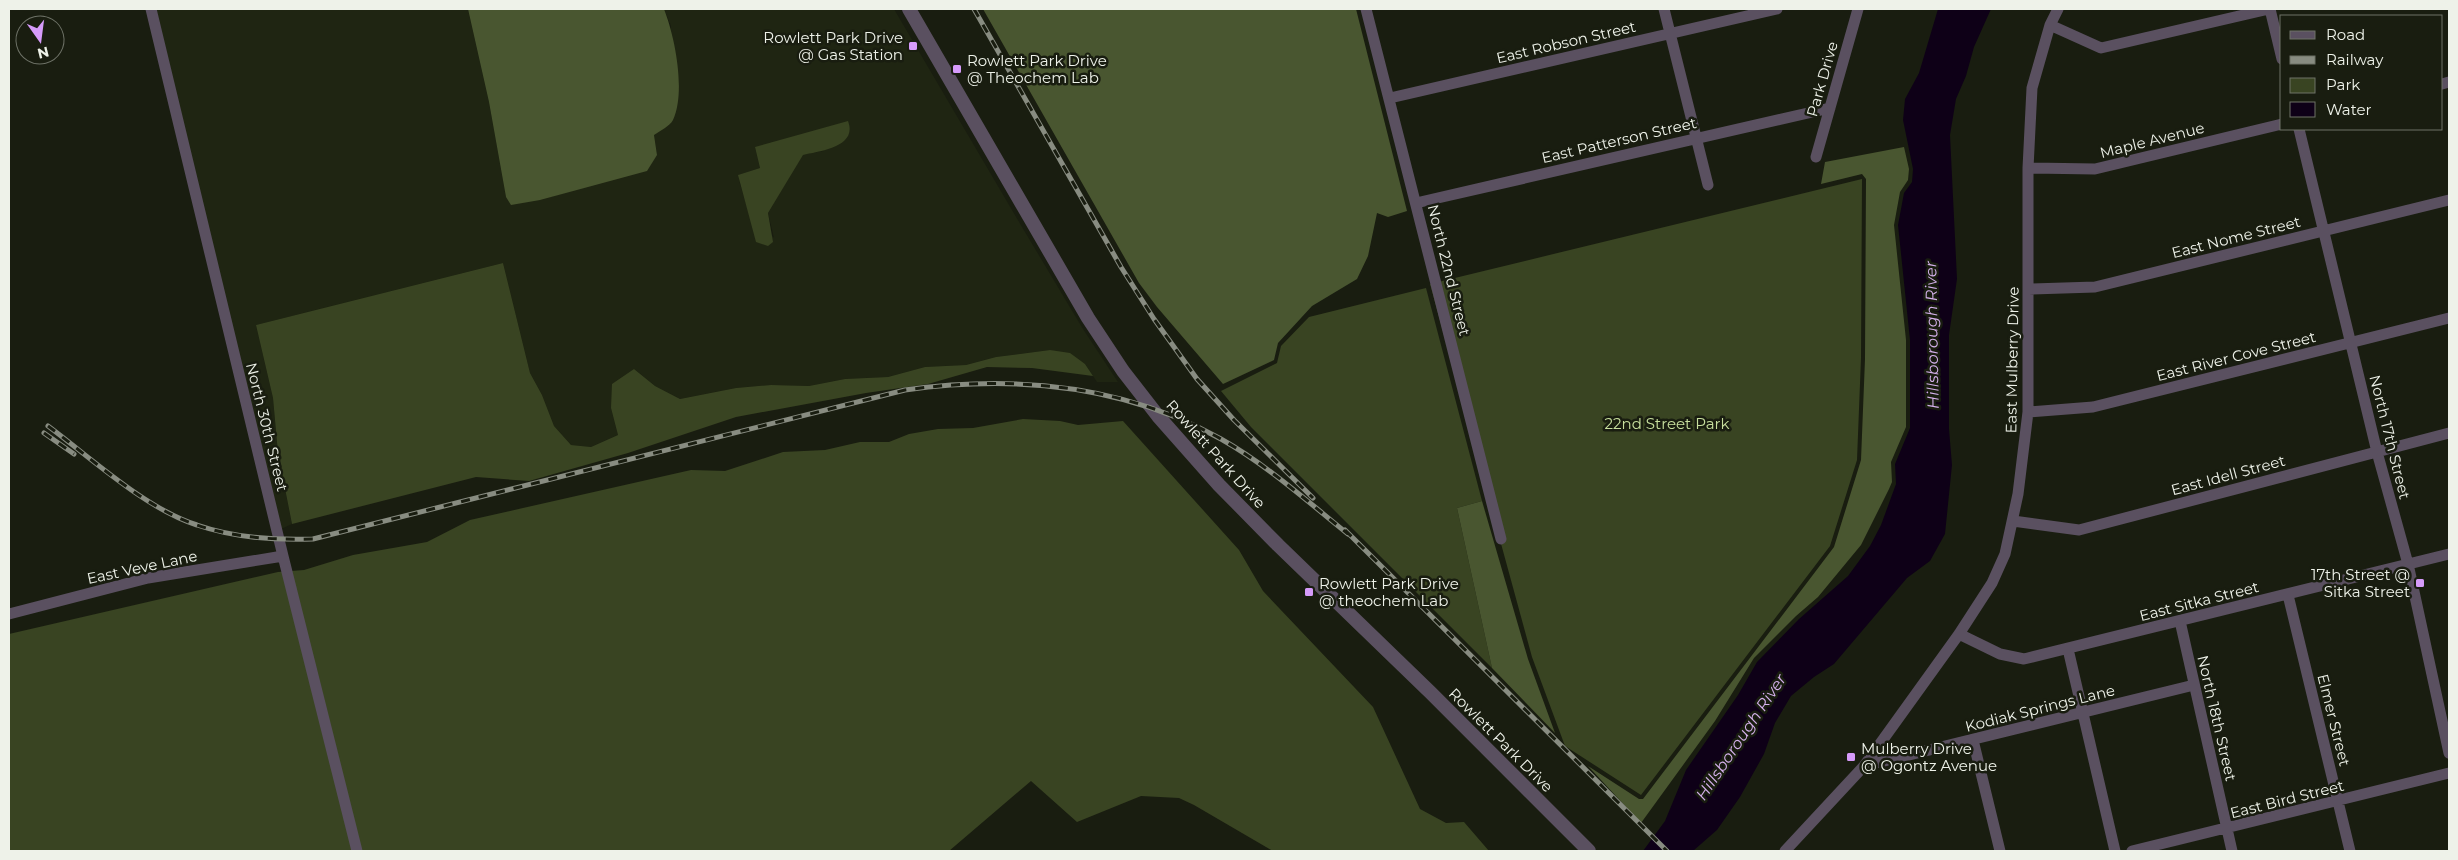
<svg xmlns="http://www.w3.org/2000/svg" width="2458" height="860" font-family="Montserrat,sans-serif">
<style>
.built{fill:#1f2512;fill-rule:evenodd}
.green{fill:#394422}
.forest{fill:#495630}
.water{fill:#0e0017}
.lines{fill:none;stroke-linecap:round;stroke-linejoin:round}
.minor{stroke:#5a5060;stroke-width:11}
.tertiary{stroke:#5a5060;stroke-width:14}
.rail-casing{stroke:#888c81;stroke-width:5}
.rail{stroke:#191d10;stroke-width:3;stroke-dasharray:9;stroke-linecap:butt}
.poi-dot{fill:#d69bfa;stroke:#191d10;stroke-width:2}
.labels{text-anchor:middle;dominant-baseline:central;stroke-width:5;stroke-linejoin:round;paint-order:stroke}
.poi-label{font-size:15px;fill:#eef2e9;stroke:#191d10;text-anchor:start}
.street-label{font-size:15px;fill:#eef2e9;stroke:#191d10}
.park-label{font-size:15px;fill:#c8e09e;stroke:#191d10}
.water-label{font-size:16px;font-style:italic;fill:#d5b1ec;stroke:#191d10}
</style>
<rect width="100%" height="100%" fill="#191d10"/>
<!-- built -->
<path class="built" d="M156,9H468L489,102L506,197L540,200L615,178L657,155L654,135L671,26L664,9H894L1022,227L1083,329L1118,382H1097L1085,364L1050,350L996,357L966,365L925,367L888,377L845,379L809,386L771,385L736,388L680,399L655,386L634,369L611,408L618,435L591,447L571,445L554,426L542,395L530,373L503,263L256,325L273,398L278,453L292,524L281,529ZM755,147L824,151L803,154L768,213L774,238L747,206L740,184L739,175L760,168Z"/>
<!-- green -->
<path class="green" d="M848,121C858,147 820,151 803,155L768,213L773,242L768,246L756,242L738,175L760,168L755,147Z
M1862,179L1861,358L1857,460L1830,546L1641,795L1565,746L1532,657L1430,284Z
M503,263L530,373L542,395L554,426L571,445L591,447L618,435L611,408L612,384L634,369L655,386L680,399L736,388L771,385L809,386L845,379L888,377L925,367L966,365L996,357L1050,350L1070,353L1085,364L1093,376L1032,368L987,367L928,384L866,393L736,417L628,453L529,481L476,477L292,524L278,453L273,398L256,325Z
M1426,288L1482,501L1457,508L1492,668L1251,427L1221,391L1277,363L1281,346L1309,317Z
M1023,419L1060,421L1078,425L1123,421L1239,550L1263,591L1373,707L1420,809L1446,823L1464,822L1489,851H1273L1194,805L1179,798L1141,796L1077,822L1031,781L949,851H9V634L278,572L304,570L353,555L427,542L470,520L691,470L725,471L783,452L825,450L860,442H889L909,434L938,429L973,428Z"/>
<!-- forest -->
<path class="forest" d="M468,9H664C675,37 686,92 673,120C670,126 660,131 654,135L657,155L647,171L540,200L511,205L506,197L489,102Z
M983,9H1356L1407,211L1388,217L1377,213L1368,256L1357,279L1312,306L1278,343L1274,360L1223,384L1157,307L1139,283Z
M1904,147L1909,169L1908,180L1900,192L1894,225L1906,340V427L1891,462L1892,482L1889,489L1861,545L1818,597L1796,616L1754,658L1715,721L1641,823L1588,766L1639,799H1643L1834,547L1861,460L1865,359L1866,179L1862,174L1821,184L1825,162Z
M1482,501L1528,659L1555,733L1492,668L1457,508Z"/>
<!-- water -->
<path class="water" d="M1938,9H1991L1974,47L1966,76L1956,99L1950,135L1957,279L1949,335V429L1952,465L1945,534L1930,561L1907,578L1834,664L1814,677L1791,696L1775,723L1764,754L1740,797L1717,830L1693,851H1643L1665,821L1686,770L1738,695L1757,662L1799,619L1848,576L1870,546L1881,525L1896,484L1895,464L1910,428V340L1898,225L1904,193L1912,182L1913,169L1903,120L1905,99L1919,73Z"/>
<g class="lines">
<!-- minor -->
<path class="minor" d="M151,9L283,556L357,851
M1366,9L1501,539
M1664,9L1708,185
M2270,9L2282,59
M2050,25L2101,48L2269,9
M2442,84L2449,82
M1390,98L1777,9
M2299,129L2377,452L2408,564L2449,753
M1816,157L1858,9
M2028,168L2095,169L2282,124
M1416,203L1830,108
M2029,289L2095,287L2449,200
M2028,412L2093,407L2449,318
M2013,521L2079,530L2449,433
M2288,595L2350,851
M9,614L148,578L283,556
M2180,621L2232,851
M1959,634L2000,654L2024,659L2449,554
M2068,649L2115,851
M1973,740L2000,851
M1864,766L2194,685
M1785,851L1864,766L1959,634L1992,583L2005,554L2018,494L2028,412V168L2032,88L2050,25L2058,9
M2132,851L2449,773"/>
<!-- tertiary -->
<path class="tertiary" d="M909,9L1088,318L1123,371L1158,416L1219,485L1278,545L1431,693L1589,851"/>
<!-- rail casing -->
<g class="rail-casing">
<path id="rail" d="M974,9L1121,267L1154,319L1197,379L1234,420L1313,498
M48,426C91,458 146,509 197,525C235,538 273,540 313,539L905,390C1014,375 1123,384 1221,439C1267,465 1307,501 1348,534
M44,433L74,454
M1345,530L1667,851"/>
</g>
<!-- rail -->
<use href="#rail" class="rail"/>
</g>
<!-- markers -->
<g class="poi-dot">
<rect x="908" y="41" width="10" height="10" rx="2.5"/>
<rect x="952" y="64" width="10" height="10" rx="2.5"/>
<rect x="2415" y="578" width="10" height="10" rx="2.5"/>
<rect x="1304" y="587" width="10" height="10" rx="2.5"/>
<rect x="1846" y="752" width="10" height="10" rx="2.5"/>
</g>
<g class="labels">
<!-- poi labels -->
<g class="poi-label">
<text x="903" y="37" text-anchor="end">Rowlett Park Drive<tspan x="903" dy="17">@ Gas Station</tspan></text>
<text x="967" y="60">Rowlett Park Drive<tspan x="967" dy="17">@ Theochem Lab</tspan></text>
<text x="2410" y="574" text-anchor="end">17th Street @<tspan x="2410" dy="17">Sitka Street</tspan></text>
<text x="1319" y="583">Rowlett Park Drive<tspan x="1319" dy="17">@ theochem Lab</tspan></text>
<text x="1861" y="748">Mulberry Drive<tspan x="1861" dy="17">@ Ogontz Avenue</tspan></text>
</g>
<!-- street labels -->
<g class="street-label">
<text transform="translate(1566 42) rotate(-13)">East Robson Street</text>
<text transform="translate(1822 79) rotate(-74)">Park Drive</text>
<text transform="translate(1619 140) rotate(-13)">East Patterson Street</text>
<text transform="translate(2152 140) rotate(-14)">Maple Avenue</text>
<text transform="translate(2236 237) rotate(-14)">East Nome Street</text>
<text transform="translate(1449 270) rotate(76)">North 22nd Street</text>
<text transform="translate(2236 356) rotate(-14)">East River Cove Street</text>
<text transform="translate(2012 360) rotate(-89)">East Mulberry Drive</text>
<text transform="translate(267 427) rotate(76)">North 30th Street</text>
<text transform="translate(2390 437) rotate(76)">North 17th Street</text>
<text transform="translate(1216 454) rotate(48)">Rowlett Park Drive</text>
<text transform="translate(2228 475) rotate(-15)">East Idell Street</text>
<text transform="translate(142 567) rotate(-12)">East Veve Lane</text>
<text transform="translate(2199 601) rotate(-14)">East Sitka Street</text>
<text transform="translate(2040 708) rotate(-14)">Kodiak Springs Lane</text>
<text transform="translate(2217 718) rotate(77)">North 18th Street</text>
<text transform="translate(2334 720) rotate(76)">Elmer Street</text>
<text transform="translate(1501 740) rotate(45)">Rowlett Park Drive</text>
<text transform="translate(2287 799) rotate(-14)">East Bird Street</text>
</g>
<!-- park labels -->
<g class="park-label">
<text x="1667" y="423">22nd Street Park</text>
</g>
<!-- water labels -->
<g class="water-label">
<text transform="translate(1932 335) rotate(-91)">Hillsborough River</text>
<text transform="translate(1741 737) rotate(-56)">Hillsborough River</text>
</g>
</g>
<!-- border -->
<rect width="2458" height="860" fill="none" stroke="#eef2e9" stroke-width="20"/>
<!-- legend -->
<rect x="2280" y="15" width="162" height="115" fill="#191d10" stroke="#6e7267"/>
<rect x="2290" y="31" width="25" height="8" fill="#5a5060" stroke="#6e7267"/>
<text x="2326" y="40" font-size="15" fill="#eef2e9">Road</text>
<rect x="2290" y="56" width="25" height="8" fill="#888c81" stroke="#6e7267"/>
<text x="2326" y="65" font-size="15" fill="#eef2e9">Railway</text>
<rect x="2290" y="78" width="25" height="15" fill="#394422" stroke="#6e7267"/>
<text x="2326" y="90" font-size="15" fill="#eef2e9">Park</text>
<rect x="2290" y="102" width="25" height="15" fill="#0e0017" stroke="#6e7267"/>
<text x="2326" y="115" font-size="15" fill="#eef2e9">Water</text>
<!-- north arrow -->
<g transform="translate(40 40) rotate(166)"><circle r="24" fill="#191d10" stroke="#6e7267"/>
<path d="M0-4L9 19L0 12L-9 19Z" fill="#d69bfa"/>
<text y="-8" font-size="14" font-weight="bold" text-anchor="middle" fill="#eef2e9">N</text>
</g>
</svg>
